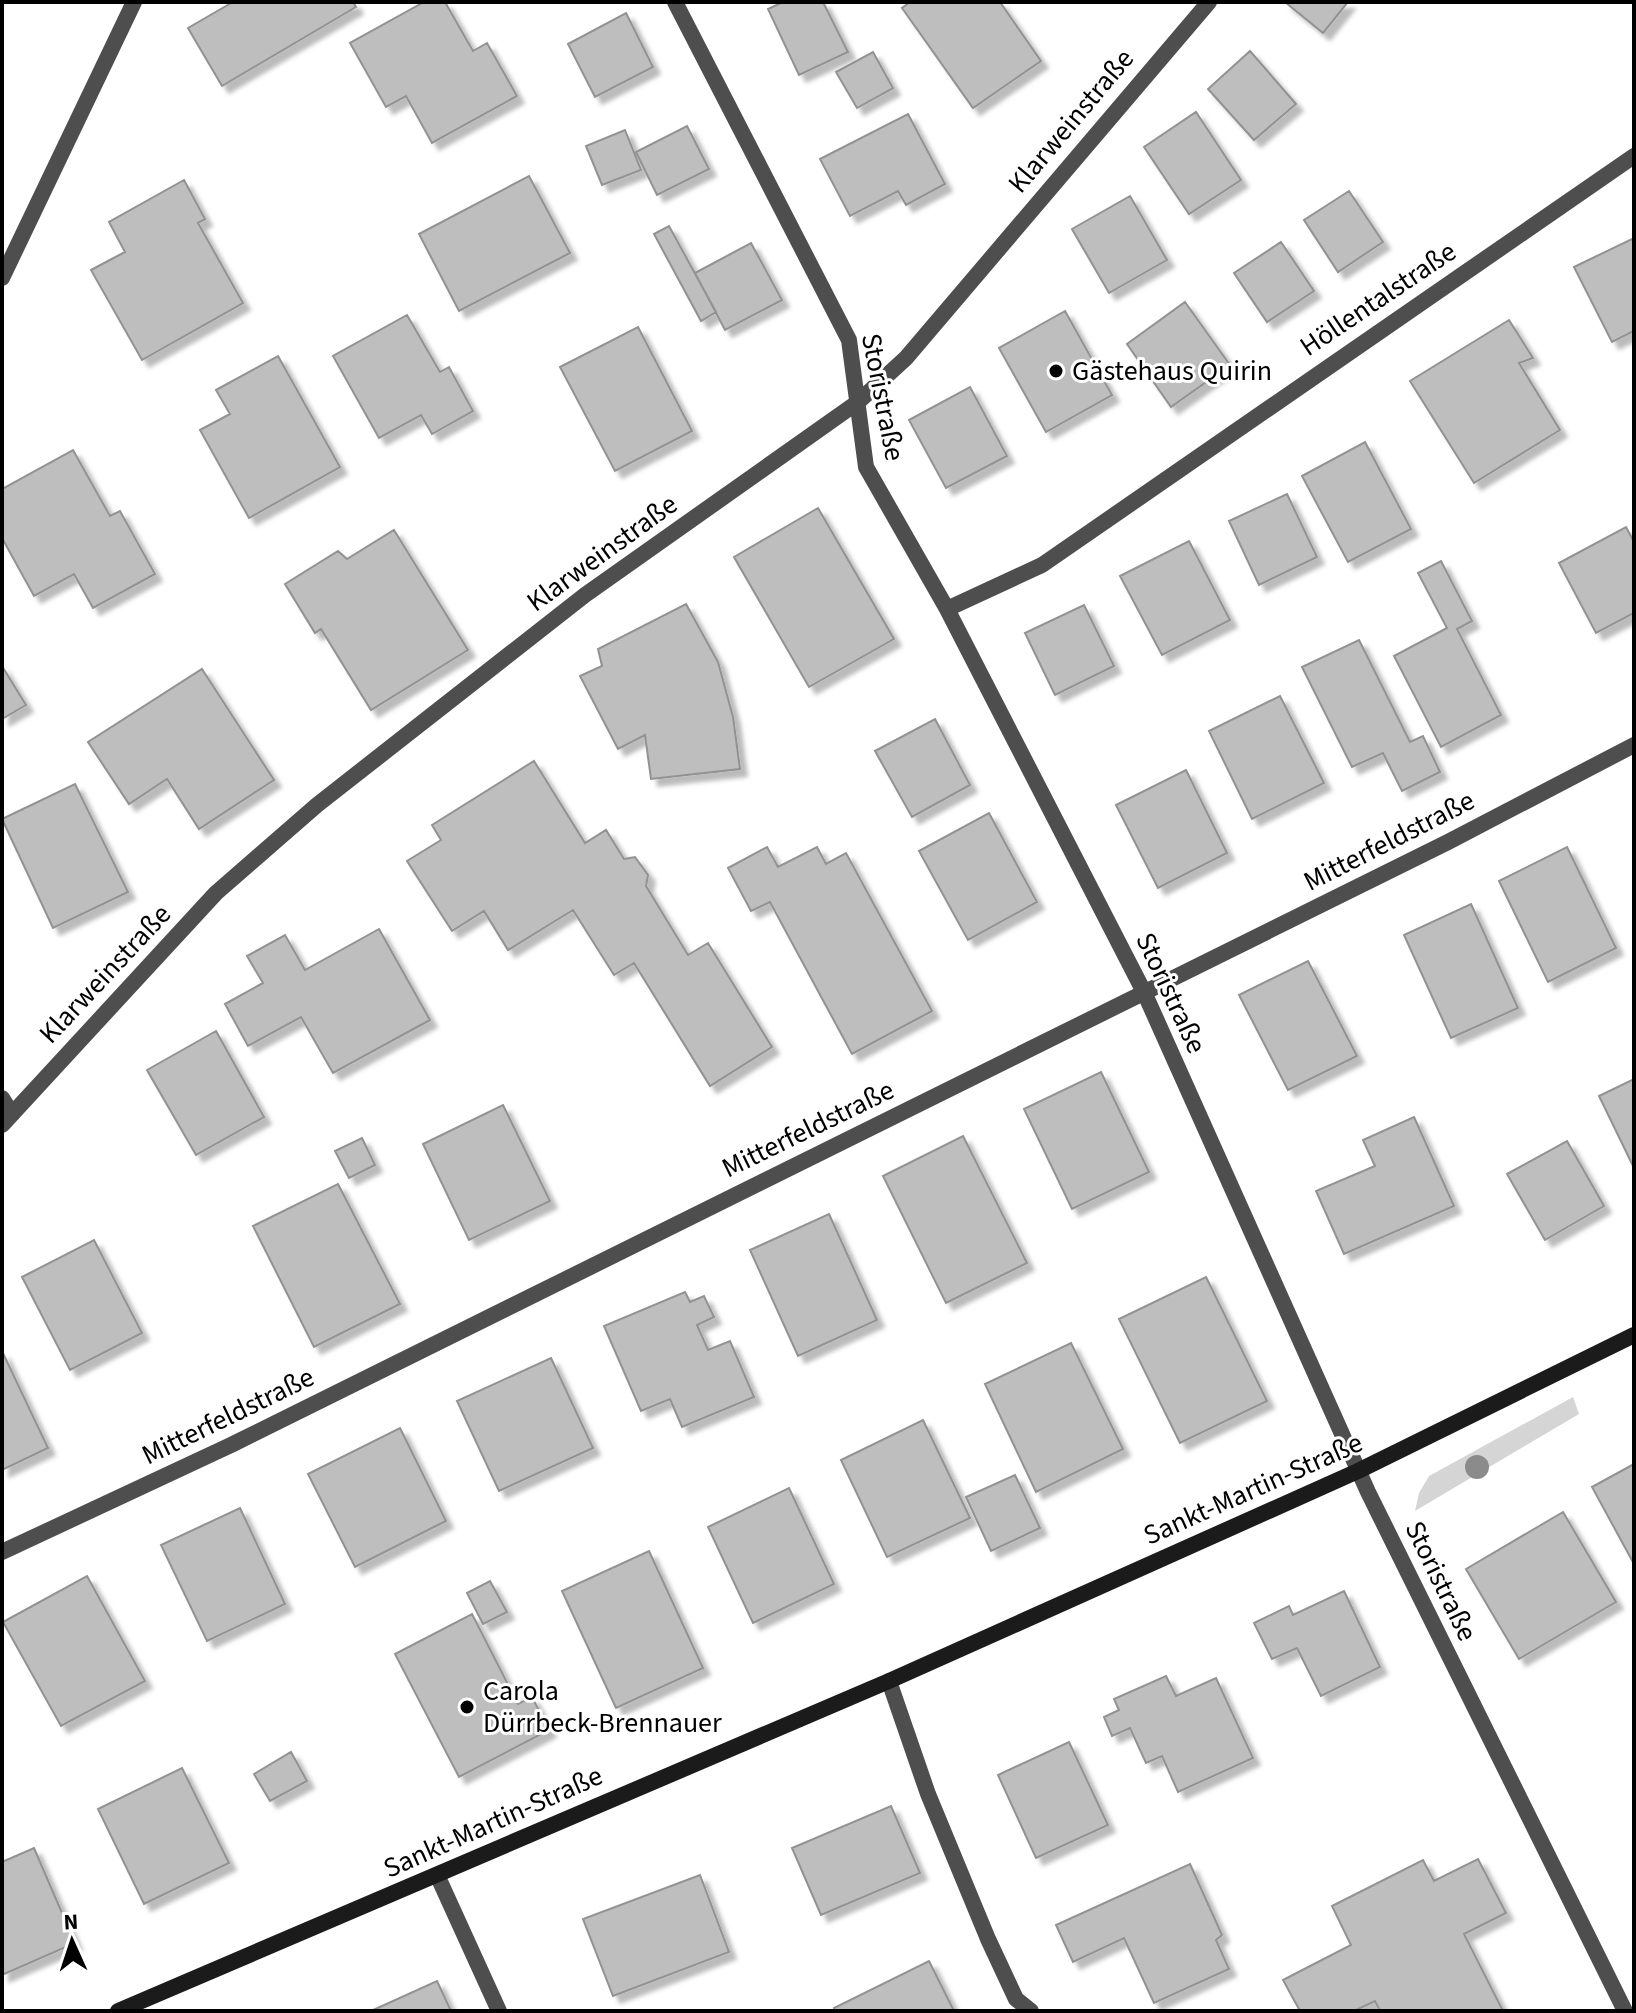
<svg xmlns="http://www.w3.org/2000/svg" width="1636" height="2013" font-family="'Source Sans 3',sans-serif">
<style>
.green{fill:#d5d5d5}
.building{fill:#bebebe;stroke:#929292;stroke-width:2;filter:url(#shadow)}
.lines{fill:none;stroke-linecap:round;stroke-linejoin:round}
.lane{stroke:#4e4e4e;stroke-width:16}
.street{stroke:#4e4e4e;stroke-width:16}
.secondary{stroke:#1b1b1b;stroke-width:16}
.tree{fill:#8b8b8b}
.poi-dot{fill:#000;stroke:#fff;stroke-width:3}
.labels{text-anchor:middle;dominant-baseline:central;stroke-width:6;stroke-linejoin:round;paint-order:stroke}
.street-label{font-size:28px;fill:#000;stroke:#fff}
.poi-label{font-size:28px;fill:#000;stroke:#fff;text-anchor:start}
</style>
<defs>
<filter id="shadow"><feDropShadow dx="7" dy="7" stdDeviation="2" flood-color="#0004"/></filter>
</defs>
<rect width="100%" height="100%" fill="#fff"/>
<!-- green -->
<path class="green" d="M1573,1397L1579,1414L1415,1511L1419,1493L1429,1476Z"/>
<!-- building -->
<path class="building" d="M233,2H353L356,7L222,86L188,28Z
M424,2H445L473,51L487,43L517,96L432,143L406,96L386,107L350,43Z
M783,2H823L848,52L799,75L768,9Z
M910,2H1000L1041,61L973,108L902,8Z
M1285,2H1348L1323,33Z
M626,13L653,67L595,97L568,44Z
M1250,51L1296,104L1254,140L1208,89Z
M873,52L893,88L857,108L836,72Z
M1196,112L1241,180L1189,214L1144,147Z
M908,114L945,184L906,205L898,191L850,216L820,159Z
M687,126L709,169L657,195L636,152Z
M625,130L641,170L602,185L586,146Z
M529,176L570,253L459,311L419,234Z
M184,180L205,219L198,223L243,303L142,360L91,270L125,252L109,222Z
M1349,191L1383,242L1338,272L1304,220Z
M1130,196L1167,260L1109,293L1072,229Z
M669,226L716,312L701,321L654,234Z
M1634,238V331L1612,342L1574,267Z
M1281,242L1314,291L1267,322L1234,273Z
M751,243L782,300L725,330L695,273Z
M1185,302L1230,365L1171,407L1127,344Z
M1065,311L1112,395L1046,432L999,348Z
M407,315L440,372L449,367L473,411L432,434L421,415L379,438L333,356Z
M1509,320L1533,358L1519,363L1560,430L1474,483L1410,381Z
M638,327L692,431L615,471L560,367Z
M278,356L340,467L249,518L200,430L230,414L216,390Z
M970,387L1007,456L946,488L909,420Z
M1365,442L1411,529L1348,562L1302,476Z
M73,450L110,516L120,511L155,574L93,608L74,574L34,596L2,538V489Z
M1287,494L1317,557L1259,585L1229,521Z
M818,508L894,639L809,687L734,557Z
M1626,527L1634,542V613L1596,633L1559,563Z
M394,530L468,650L371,710L321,629L315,633L285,584L338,551L347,559Z
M1189,541L1230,620L1162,655L1120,576Z
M1441,561L1472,621L1457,629L1501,715L1441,747L1394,656L1447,628L1418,573Z
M686,604L718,662L733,717L740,769L651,779L645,735L618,749L580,676L602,666L598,649Z
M1084,605L1114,666L1055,695L1025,633Z
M1359,640L1410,742L1423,736L1440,772L1402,791L1383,753L1352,767L1302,667Z
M2,666L26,705L2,719Z
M202,669L274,780L199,829L167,779L129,804L88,742Z
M1280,696L1324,783L1252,819L1209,731Z
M935,719L970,785L912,817L875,751Z
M534,761L585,843L606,830L624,859L635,857L648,875L646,886L688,955L708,943L772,1047L710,1086L634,963L614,975L573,910L508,950L484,911L452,931L407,861L441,840L432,825Z
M1186,770L1227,853L1158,888L1116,805Z
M75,784L128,892L53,928L2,819Z
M989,813L1037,902L968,940L919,851Z
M767,847L778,867L817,847L826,864L846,853L932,1011L852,1054L770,902L751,911L728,868Z
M1567,847L1616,948L1548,982L1499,881Z
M1471,904L1518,1008L1451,1038L1404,935Z
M379,929L430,1020L333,1073L301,1017L248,1046L225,1004L263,983L247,956L285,935L305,970Z
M1308,961L1357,1056L1288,1090L1239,995Z
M216,1031L264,1117L196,1155L147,1070Z
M1101,1072L1149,1172L1072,1209L1024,1109Z
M1634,1079V1168L1599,1096Z
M503,1105L550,1201L469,1240L423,1144Z
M1414,1117L1454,1206L1344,1254L1316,1191L1375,1166L1363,1140Z
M963,1136L1027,1263L946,1303L883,1176Z
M362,1138L375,1165L349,1178L335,1151Z
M1567,1141L1604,1206L1545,1240L1507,1174Z
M338,1184L400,1304L314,1347L253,1226Z
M829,1214L877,1320L798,1356L750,1250Z
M94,1240L142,1333L70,1370L22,1277Z
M1206,1277L1267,1401L1180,1443L1119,1319Z
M685,1292L690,1302L704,1296L714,1317L697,1325L708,1350L730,1341L754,1397L682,1427L670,1399L641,1411L604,1326Z
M1071,1343L1123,1449L1036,1492L985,1384Z
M2,1351L48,1448L2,1470Z
M551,1358L593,1448L499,1491L457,1401Z
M923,1420L970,1518L887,1557L841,1460Z
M400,1428L446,1521L355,1567L308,1474Z
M1634,1464V1564L1592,1487Z
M1015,1475L1040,1528L991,1551L966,1497Z
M789,1488L834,1584L753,1623L708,1527Z
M240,1508L285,1604L207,1641L161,1545Z
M1563,1512L1616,1602L1519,1659L1466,1569Z
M649,1551L703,1668L616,1708L562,1591Z
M87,1576L145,1681L61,1726L3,1622Z
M490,1581L507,1612L483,1624L467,1593Z
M1344,1591L1380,1667L1321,1696L1297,1648L1272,1659L1254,1623L1289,1606L1293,1615Z
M472,1614L518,1704L532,1697L549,1730L459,1777L395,1654Z
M1166,1676L1176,1696L1216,1678L1253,1758L1178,1792L1162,1756L1146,1763L1130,1728L1112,1736L1104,1717L1119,1710L1114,1699Z
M1069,1742L1108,1825L1036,1858L998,1775Z
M291,1752L307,1781L270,1801L254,1774Z
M182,1768L229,1863L144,1904L98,1809Z
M891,1806L920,1873L821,1915L792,1848Z
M34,1848L75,1943L2,1975V1862Z
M1478,1859L1506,1913L1464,1934L1503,2011H1380L1375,2001L1354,2011H1300L1283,1980L1351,1945L1332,1906L1423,1860L1434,1881Z
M1190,1864L1222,1935L1216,1940L1229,1969L1154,2003L1124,1938L1073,1962L1056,1925Z
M700,1875L729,1952L613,1996L583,1919Z
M929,1961L954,2011H835L834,2008Z
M437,1981L451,2011H371Z"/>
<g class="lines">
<!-- lane -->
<path class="lane" d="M2,1098L12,1114"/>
<!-- street -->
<path class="street" d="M675,2L849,340L866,467L947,609L1144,992L1368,1492L1625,2011
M2,278L134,2
M947,609L1042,565L1634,156
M2,1125L216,893L317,805L585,595L858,402L906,358L1209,2
M2,1552L231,1445L1448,842L1634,745
M889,1681L928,1794L988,1939L1016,1999L1031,2011
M438,1877L499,2011"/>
<!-- secondary -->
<path class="secondary" d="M118,2011L889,1681L1358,1471L1634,1335"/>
</g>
<!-- trees -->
<circle class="tree" cx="1477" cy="1467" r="12"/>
<!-- markers -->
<g class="poi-dot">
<circle cx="1056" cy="371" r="8"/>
<circle cx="467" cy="1707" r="8"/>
</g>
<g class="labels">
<!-- street labels -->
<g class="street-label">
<text transform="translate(1071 121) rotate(-50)">Klarweinstraße</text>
<text transform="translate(1378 299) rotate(-34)">Höllentalstraße</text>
<text transform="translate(883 397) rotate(79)">Storistraße</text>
<text transform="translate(602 553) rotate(-36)">Klarweinstraße</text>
<text transform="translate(1389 841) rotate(-27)">Mitterfeldstraße</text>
<text transform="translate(105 974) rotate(-47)">Klarweinstraße</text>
<text transform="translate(1171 993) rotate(65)">Storistraße</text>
<text transform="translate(808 1129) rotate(-26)">Mitterfeldstraße</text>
<text transform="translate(228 1416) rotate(-26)">Mitterfeldstraße</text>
<text transform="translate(1253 1489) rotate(-24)">Sankt-Martin-Straße</text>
<text transform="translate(1441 1581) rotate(64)">Storistraße</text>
<text transform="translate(493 1822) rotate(-24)">Sankt-Martin-Straße</text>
</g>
<!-- poi labels -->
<g class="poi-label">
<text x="1072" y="371">Gästehaus Quirin</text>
<text x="483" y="1691">Carola<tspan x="483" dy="32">Dürrbeck-Brennauer</tspan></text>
</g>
</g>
<!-- border -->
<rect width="1636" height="2013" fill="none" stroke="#000000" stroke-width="8"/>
<!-- north arrow -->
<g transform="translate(72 1941) rotate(357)" stroke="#ffffff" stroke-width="6" paint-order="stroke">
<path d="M0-6L14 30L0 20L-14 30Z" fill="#000000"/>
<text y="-12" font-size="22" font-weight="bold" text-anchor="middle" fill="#000000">N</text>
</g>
</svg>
